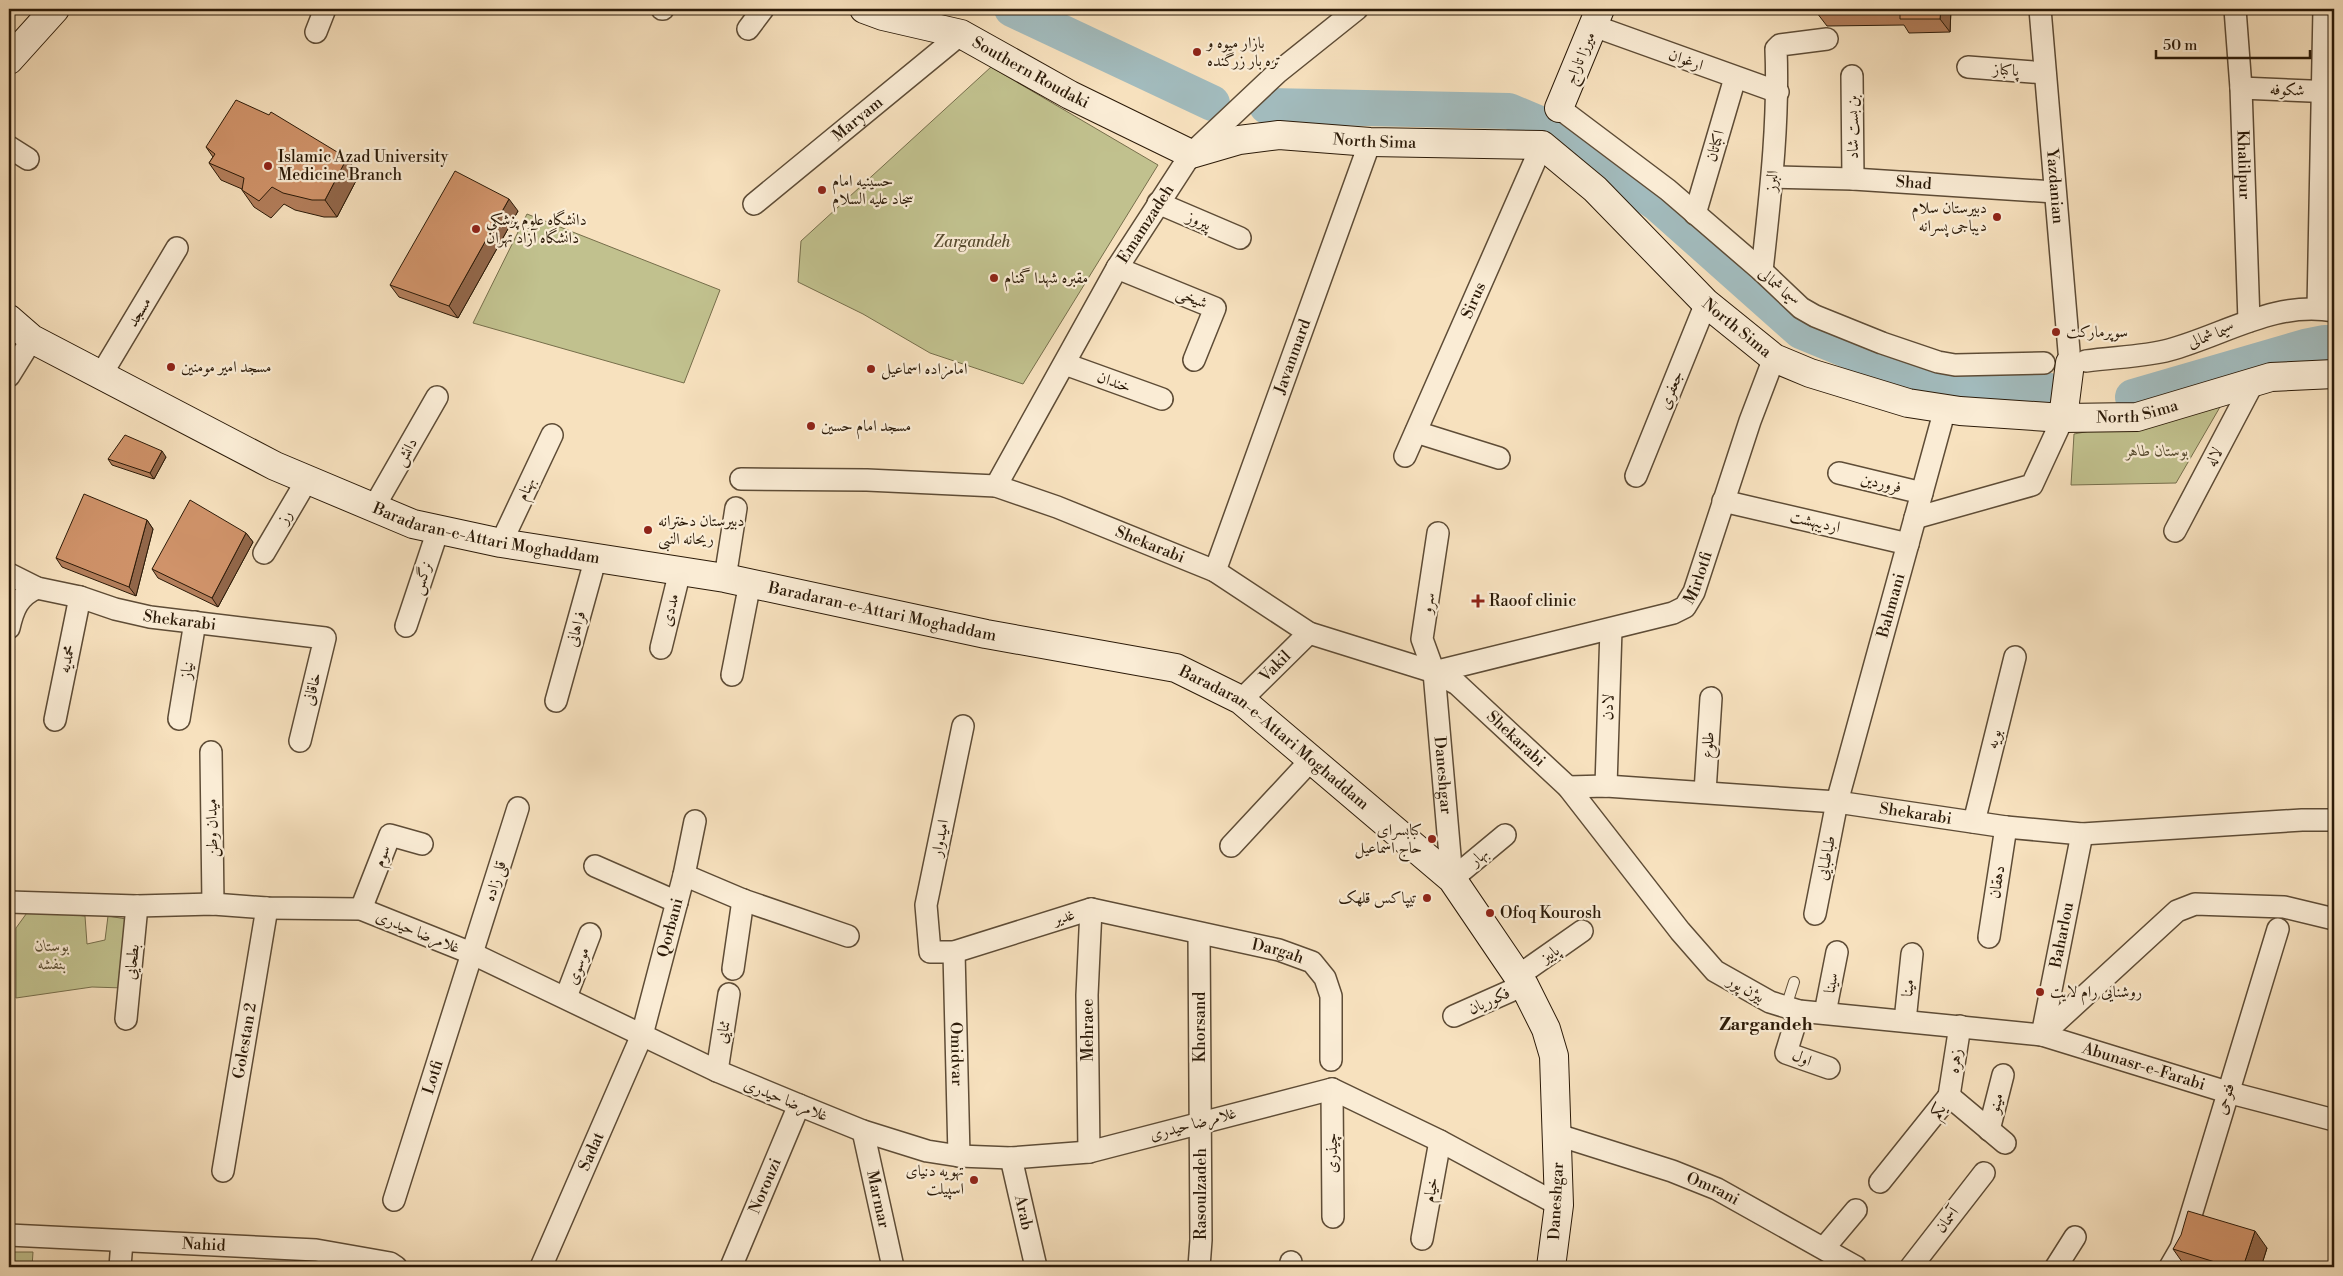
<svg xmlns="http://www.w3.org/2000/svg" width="2343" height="1276" font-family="'Libre Bodoni',Amiri,serif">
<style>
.green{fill:#c1c18e;stroke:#766e4b}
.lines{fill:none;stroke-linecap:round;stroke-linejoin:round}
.river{stroke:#a2bbbd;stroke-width:36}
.lane-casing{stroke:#5e4c36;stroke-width:12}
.street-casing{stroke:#5e4c36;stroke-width:24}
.secondary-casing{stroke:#2b1a08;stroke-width:30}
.lane{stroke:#faecd5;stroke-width:10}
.street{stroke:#faecd5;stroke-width:21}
.secondary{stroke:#faecd5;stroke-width:28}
.wall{fill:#b37e5b;stroke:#2b1a08}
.shaded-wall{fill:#92674a;stroke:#2b1a08}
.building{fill:#d0936a;stroke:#2b1a08}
.poi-dot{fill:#8f2418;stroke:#faecd5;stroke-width:2}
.labels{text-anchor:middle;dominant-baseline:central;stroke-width:4.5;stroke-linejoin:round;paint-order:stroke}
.poi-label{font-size:16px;fill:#2b1a08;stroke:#faecd5;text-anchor:start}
.street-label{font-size:16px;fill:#2b1a08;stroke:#faecd5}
.park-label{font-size:16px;font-style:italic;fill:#584c30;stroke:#faecd5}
.neighbourhood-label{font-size:18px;font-weight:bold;fill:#2b1a08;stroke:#faecd5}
</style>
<rect width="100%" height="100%" fill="#f7e1be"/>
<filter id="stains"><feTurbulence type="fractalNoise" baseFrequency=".004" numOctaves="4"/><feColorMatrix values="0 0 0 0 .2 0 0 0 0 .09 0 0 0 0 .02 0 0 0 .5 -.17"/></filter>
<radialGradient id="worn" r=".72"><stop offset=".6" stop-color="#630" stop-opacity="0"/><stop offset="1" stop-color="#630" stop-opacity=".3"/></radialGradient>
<!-- green -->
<path class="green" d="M991,67L1158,165L1023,384L930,353L863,314L798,282L801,241Z
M527,214L720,290L684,383L473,323Z
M2220,407L2176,483L2071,485L2074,434Z
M29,910L85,916L87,944L105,940L108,916L126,919L124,988L92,987L16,998V928Z
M9,1252H33L32,1267H9Z"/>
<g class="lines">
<!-- river -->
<path class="river" d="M1012,9L1212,103
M1267,106L1509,111L1547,127L1658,204L1801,331L1937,387L2046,390
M2133,397L2305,347L2325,343L2334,344"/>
<!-- lane casing -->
<g class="lane-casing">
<path id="lane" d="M1786,1007L1794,982"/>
</g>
<!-- street casing -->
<g class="street-casing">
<g id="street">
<path d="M662,9H663"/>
<path id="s1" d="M2040,9L2070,363"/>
<path id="s2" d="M2235,9L2241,88L2249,321"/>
<path d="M1594,26L1778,92"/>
<path d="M748,29L763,9"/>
<path d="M316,32L325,9"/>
<path d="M1968,67L2045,73"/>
<path d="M1852,76L1853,179"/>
<path d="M2241,88L2334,92"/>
<path d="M1559,108L1668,190L1762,271L1801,308L1815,316L1882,343L1938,362L1955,365L2044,363"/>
<path d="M9,147L28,159"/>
<path id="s3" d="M1773,177L1853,179L2054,192"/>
<path d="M1158,203L1240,238"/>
<path id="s4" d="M754,204L961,34"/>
<path d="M1695,214L1735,78"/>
<path d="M1117,268L1215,308L1194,360"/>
<path d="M1762,271C1770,197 1779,124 1776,49L1780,45L1827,39"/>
<path d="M2318,308L2324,9"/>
<path d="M2086,361C2113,357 2143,357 2169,350C2224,335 2276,300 2334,311"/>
<path d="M1065,364L1162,399"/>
<path d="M101,375L177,248"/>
<path d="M9,376L32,339"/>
<path d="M1416,432L1499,458"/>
<path id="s5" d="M1405,456L1542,145"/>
<path d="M1839,473L1922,493"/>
<path d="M1636,476L1706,303"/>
<path id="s6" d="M741,479L867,480L996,486L1057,507L1215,571L1309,633L1434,672L1457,684L1568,787L1680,931L1715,971L1770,1002L1799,1011L2042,1035L2227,1092L2334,1120"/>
<path id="s7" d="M996,486L1117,268L1191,154L1277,73L1357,9"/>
<path d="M1723,501L1908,544"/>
<path d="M374,507L437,397"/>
<path d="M1915,518L2032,485L2063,418"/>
<path d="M2175,531L2253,383"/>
<path id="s8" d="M1438,533L1422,639L1434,672L1452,879"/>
<path d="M501,543L552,435"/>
<path d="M264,553L307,480"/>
<path id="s9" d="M1215,571L1370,142"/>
<path id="s10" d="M9,574L37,588L80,597L115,609L150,617L325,638L300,741"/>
<path d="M725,578L736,508"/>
<path d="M406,626L438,530"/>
<path d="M9,628C13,610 18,596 37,588"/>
<path d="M661,648L680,571"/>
<path id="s11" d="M1434,672L1673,613L1685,607L1694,592L1750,421L1774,358"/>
<path d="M732,675L750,583"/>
<path id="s12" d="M1241,700L1309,633"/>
<path d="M556,701L596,557"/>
<path d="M179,719L195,622"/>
<path d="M55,720L80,597"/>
<path id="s13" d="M963,726L926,905L930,952H954L1091,909L1279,950L1312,962L1325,978L1331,996V1060"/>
<path d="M211,752L213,904"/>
<path d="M1606,786L1611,629"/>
<path id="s14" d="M1568,787L1606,786L1837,802L2006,827L2082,834L2302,820H2334"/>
<path d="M1705,792L1711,698"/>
<path d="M1974,822L2015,657"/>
<path d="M1231,846L1311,760"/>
<path d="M595,866L677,902"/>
<path d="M684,875L743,900L848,936"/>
<path d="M1452,879L1505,835"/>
<path d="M9,902L137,906L213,904L267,908L361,909L471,953L717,1071L799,1105L863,1131L927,1151L959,1156L1011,1158L1089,1152L1332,1089L1440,1141L1559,1205"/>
<path d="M361,909L390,835L422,844"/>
<path id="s15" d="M1815,914L1837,802L1945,409"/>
<path d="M1989,937L2006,827"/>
<path id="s16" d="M954,952L959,1156"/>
<path d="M733,969L743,900"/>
<path d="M1518,976L1582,931"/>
<path d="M566,997L590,934"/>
<path d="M1799,1011L1786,1053L1829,1068"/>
<path d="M1825,1013L1837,952"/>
<path d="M1454,1016L1524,985"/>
<path d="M126,1019L137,906"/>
<path d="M1905,1021L1912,954"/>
<path d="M2042,1035L2177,911L2195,904L2284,907L2334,919"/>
<path id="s17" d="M2042,1035L2082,834"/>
<path d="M717,1071L729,994"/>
<path d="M1332,1089L1333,1217"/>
<path d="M1949,1096L2005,1143"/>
<path d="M1949,1096L1960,1026"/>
<path d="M1989,1130L2003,1075"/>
<path id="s18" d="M863,1131L893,1267"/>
<path id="s19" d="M1558,1135L1672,1171L1717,1189L1856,1267"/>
<path d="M1089,1152L1087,995L1091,909"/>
<path id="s20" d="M1011,1158L1036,1267"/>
<path id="s21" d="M223,1171L267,908"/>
<path d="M1880,1182L1949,1096"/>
<path id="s22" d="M394,1200L518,808"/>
<path id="s23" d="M9,1235L316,1250L390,1263L396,1267"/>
<path d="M1422,1239L1440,1141"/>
<path d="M1824,1248L1856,1210"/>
<path d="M120,1267L122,1241"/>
<path id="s24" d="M541,1267L642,1035L684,875L695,821"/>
<path id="s25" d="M731,1267L799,1105"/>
<path d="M1199,1267L1201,1240L1199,934"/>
<path d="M1290,1267L1291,1262"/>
<path d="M1911,1267L1984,1173"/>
<path d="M2056,1267L2075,1237"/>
<path d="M2170,1267L2181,1248L2278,929"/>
</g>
</g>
<!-- secondary casing -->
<g class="secondary-casing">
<g id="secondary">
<path id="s26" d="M864,9L883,16L961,34L1070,95L1191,154L1239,140L1279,135L1370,142L1542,145L1595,189L1706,303L1774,358L1810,373L1908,403L1960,411L2063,418L2137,417L2271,377L2334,374"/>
<path d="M9,60L55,9"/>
<path d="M1559,108L1600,9"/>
<path id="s27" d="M9,319L32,339L275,466L413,524L501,543L725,578L986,634L1176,668L1241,700L1452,879L1524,985L1546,1029L1554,1056L1559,1205L1551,1267"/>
<path d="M2063,418L2070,363"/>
</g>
</g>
<!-- lane -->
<use href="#lane" class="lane"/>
<!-- street -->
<use href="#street" class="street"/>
<!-- secondary -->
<use href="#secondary" class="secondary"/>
</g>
<!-- wall -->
<path class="wall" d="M1817,9H1951L1950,32L1909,33L1904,25L1827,26L1817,13Z
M206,147L359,175L337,217H324L295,210L284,204L271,218L254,207L242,190V189L221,180L209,163L213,157Z
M518,211L458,318L399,297L390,285Z
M166,457L154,479L112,465L108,459Z
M147,520L153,529L136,596L62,567L56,558Z
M246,533L253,542L218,607L158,578L152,569Z
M2267,1248L2261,1267H2187L2185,1266L2173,1249Z"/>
<!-- shaded-wall -->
<path class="shaded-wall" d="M1941,9H1951L1950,32L1940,19Z
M347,158L359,175L337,217L325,200Z
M509,199L518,211L458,318L449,306Z
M162,451L166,457L154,479L150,473Z
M147,520L153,529L136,596L129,587Z
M246,533L253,542L218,607L212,598Z
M2255,1231L2267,1248L2261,1267H2243Z"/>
<!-- building -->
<path class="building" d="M1817,9H1941L1940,19H1900V12L1817,13Z
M236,100L269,115L271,112L347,158L325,200H312L283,193L272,187L259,201L242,190L244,178L209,163L215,154L206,147Z
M455,171L509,199L449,306L390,285Z
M125,435L162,451L150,473L108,459Z
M84,494L147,520L129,587L56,558Z
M190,500L246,533L212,598L152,569Z
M2188,1211L2255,1231L2243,1267H2231L2173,1249L2181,1235Z"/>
<!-- markers -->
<g class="poi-dot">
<circle cx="1197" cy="52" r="5"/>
<circle cx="268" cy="166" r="5"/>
<circle cx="822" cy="190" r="5"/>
<circle cx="1997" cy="217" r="5"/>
<circle cx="476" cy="229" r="5"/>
<circle cx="994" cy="278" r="5"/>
<circle cx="2056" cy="332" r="5"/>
<circle cx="171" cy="367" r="5"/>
<circle cx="871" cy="369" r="5"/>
<circle cx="811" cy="426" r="5"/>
<circle cx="648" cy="530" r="5"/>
<path d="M1475.5 593.5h5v5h5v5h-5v5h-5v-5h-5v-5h5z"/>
<circle cx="1432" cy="839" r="5"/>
<circle cx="1427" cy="898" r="5"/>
<circle cx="1490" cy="913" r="5"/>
<circle cx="2040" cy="992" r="5"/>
<circle cx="974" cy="1180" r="5"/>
</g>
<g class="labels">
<!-- poi labels -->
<g class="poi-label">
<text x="1207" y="43">بازار میوه و<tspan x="1207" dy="18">تره بار زرگنده</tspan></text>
<text x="278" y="157">Islamic Azad University<tspan x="278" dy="18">Medicine Branch</tspan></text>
<text x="832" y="181">حسینیه امام<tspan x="832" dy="18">سجاد علیه السلام</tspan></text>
<text x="1987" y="208" text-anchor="end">دبیرستان سلام<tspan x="1987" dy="18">دیباجی پسرانه</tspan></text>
<text x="486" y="220">دانشگاه علوم پزشکی<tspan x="486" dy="18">دانشگاه آزاد تهران</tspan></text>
<text x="1004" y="278">مقبره شهدا گمنام</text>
<text x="2066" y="332">سوپرمارکت</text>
<text x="181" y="367">مسجد امیر مومنین</text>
<text x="881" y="369">امامزاده اسماعیل</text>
<text x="821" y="426">مسجد امام حسین</text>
<text x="658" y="521">دبیرستان دخترانه<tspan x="658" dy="18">ریحانه النبی</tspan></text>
<text x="1489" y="601">Raoof clinic</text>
<text x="1422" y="830" text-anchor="end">کبابسرای<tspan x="1422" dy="18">حاج اسماعیل</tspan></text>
<text x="1417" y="898" text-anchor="end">تیپاکس قلهک</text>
<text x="1500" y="913">Ofoq Kourosh</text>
<text x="2050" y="992">روشنایی رام لایت</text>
<text x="964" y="1171" text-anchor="end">تهویه دنیای<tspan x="964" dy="18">اسپیلت</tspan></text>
</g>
<!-- street labels -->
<g class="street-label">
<text transform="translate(1580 58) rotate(-67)">میرزا تاراج</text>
<text transform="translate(1686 60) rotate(20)">ارغوان</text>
<text transform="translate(2006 70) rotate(4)">پاکباز</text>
<text stroke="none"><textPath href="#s26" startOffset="180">Southern Roudaki</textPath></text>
<text transform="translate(2287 90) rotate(2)">شکوفه</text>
<text stroke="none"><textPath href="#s4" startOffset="134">Maryam</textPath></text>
<text transform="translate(1853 127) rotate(-90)">بن بست شاد</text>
<text stroke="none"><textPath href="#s26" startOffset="546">North Sima</textPath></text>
<text transform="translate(1715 146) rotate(-74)">اکباتان</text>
<text stroke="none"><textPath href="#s2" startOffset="156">Khalilpur</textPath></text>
<text transform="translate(1772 181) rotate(-85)">البرز</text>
<text stroke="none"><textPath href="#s3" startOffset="141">Shad</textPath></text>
<text stroke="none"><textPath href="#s1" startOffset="178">Yazdanian</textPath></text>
<text transform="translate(1199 221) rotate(23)">پیروز</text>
<text stroke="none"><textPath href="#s7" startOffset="302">Emamzadeh</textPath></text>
<text transform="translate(1779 287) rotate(43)">سیما شمالی</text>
<text transform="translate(1192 298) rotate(22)">شیخی</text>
<text stroke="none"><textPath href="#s5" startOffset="170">Sirus</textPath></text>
<text transform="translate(139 312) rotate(-59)">مسجد</text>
<text stroke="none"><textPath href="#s26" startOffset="981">North Sima</textPath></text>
<text transform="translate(2211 335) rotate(-20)">سیما شمالی</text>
<text stroke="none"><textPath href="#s9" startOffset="228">Javanmard</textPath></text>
<text transform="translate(1114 382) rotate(20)">خندان</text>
<text transform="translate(1671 390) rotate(-68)">جعفری</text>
<text stroke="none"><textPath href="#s26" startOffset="1401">North Sima</textPath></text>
<text transform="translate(406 452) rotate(-60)">دانش</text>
<text transform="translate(2214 457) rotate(-62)">لاله</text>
<text transform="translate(1881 483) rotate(13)">فروردین</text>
<text transform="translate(526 489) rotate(-65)">بهنام</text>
<text transform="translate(285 517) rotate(-59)">رز</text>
<text transform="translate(1815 522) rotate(13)">اردیبهشت</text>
<text stroke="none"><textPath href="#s27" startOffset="528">Baradaran-e-Attari Moghaddam</textPath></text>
<text stroke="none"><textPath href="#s6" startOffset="420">Shekarabi</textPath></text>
<text stroke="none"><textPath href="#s11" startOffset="292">Mirlotfi</textPath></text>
<text transform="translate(422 578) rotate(-72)">نرگس</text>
<text transform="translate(1428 603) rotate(-82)">سرو</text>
<text stroke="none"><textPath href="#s15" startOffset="318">Bahmani</textPath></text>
<text transform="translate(670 610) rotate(-76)">مددی</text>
<text stroke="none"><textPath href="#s27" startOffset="932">Baradaran-e-Attari Moghaddam</textPath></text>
<text stroke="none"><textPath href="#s10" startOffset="178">Shekarabi</textPath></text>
<text transform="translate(576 629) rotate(-75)">فراهانی</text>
<text transform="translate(67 659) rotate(-78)">محمدیه</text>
<text stroke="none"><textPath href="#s12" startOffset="48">Vakil</textPath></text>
<text transform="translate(187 670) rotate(-81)">نیاز</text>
<text transform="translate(312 689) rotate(-76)">خاقانی</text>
<text transform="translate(1608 707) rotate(-88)">لادن</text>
<text stroke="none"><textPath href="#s6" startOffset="840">Shekarabi</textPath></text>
<text transform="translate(1994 739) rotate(-76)">بویه</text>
<text stroke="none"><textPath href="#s27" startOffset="1352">Baradaran-e-Attari Moghaddam</textPath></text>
<text transform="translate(1708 745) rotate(-86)">طلوع</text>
<text stroke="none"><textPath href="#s8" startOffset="246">Daneshgar</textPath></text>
<text stroke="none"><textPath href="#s14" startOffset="349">Shekarabi</textPath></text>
<text transform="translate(212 828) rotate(-91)">میدان وطن</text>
<text transform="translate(940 838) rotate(-79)">امیدوار</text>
<text transform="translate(382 856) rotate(-69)">سوم</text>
<text transform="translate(1479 857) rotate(-40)">بهار</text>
<text transform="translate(1826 858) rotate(-79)">طباطبایی</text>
<text transform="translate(495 881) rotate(-72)">قلی زاده</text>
<text transform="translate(1997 882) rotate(-81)">دهقان</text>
<text transform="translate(1064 917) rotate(-17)">غدیر</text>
<text stroke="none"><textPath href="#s24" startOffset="364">Qorbani</textPath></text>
<text transform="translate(418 932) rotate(22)">غلامرضا حیدری</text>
<text stroke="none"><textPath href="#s17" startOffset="102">Baharlou</textPath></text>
<text stroke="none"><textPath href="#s13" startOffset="589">Dargah</textPath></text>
<text transform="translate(1550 954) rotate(-35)">پاییز</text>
<text transform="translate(132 962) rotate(-84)">بطحایی</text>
<text transform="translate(578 966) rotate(-69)">موسوی</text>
<text transform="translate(1831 983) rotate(-79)">سینا</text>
<text transform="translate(1908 988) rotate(-84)">مینا</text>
<text transform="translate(1746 989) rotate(29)">بیژن پور</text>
<text transform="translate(1489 1001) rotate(-24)">فکوریان</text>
<text transform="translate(1200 1027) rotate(-90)">Khorsand</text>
<text transform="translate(1088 1030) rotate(-90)">Mehraee</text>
<text transform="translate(723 1032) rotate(-81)">ثنایی</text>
<text stroke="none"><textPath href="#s21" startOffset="132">Golestan 2</textPath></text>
<text stroke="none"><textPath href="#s16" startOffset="102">Omidvar</textPath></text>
<text transform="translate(1802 1058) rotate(23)">اول</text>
<text transform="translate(1955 1061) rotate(-82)">زهره</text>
<text stroke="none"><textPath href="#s6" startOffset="1591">Abunasr-e-Farabi</textPath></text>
<text stroke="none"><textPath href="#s22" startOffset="129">Lotfi</textPath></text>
<text transform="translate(2225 1099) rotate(-73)">فتوحی</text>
<text transform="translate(786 1100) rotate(22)">غلامرضا حیدری</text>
<text transform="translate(1996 1103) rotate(-75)">مینو</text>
<text transform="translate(1938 1111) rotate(-51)">یکم</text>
<text transform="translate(1193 1124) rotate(-15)">غلامرضا حیدری</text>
<text stroke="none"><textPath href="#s24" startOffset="126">Sadat</textPath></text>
<text transform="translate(1332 1153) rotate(-90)">چیذری</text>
<text stroke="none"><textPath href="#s25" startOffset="88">Norouzi</textPath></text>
<text stroke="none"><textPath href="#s19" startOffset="164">Omrani</textPath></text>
<text transform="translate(1431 1190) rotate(-80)">خیام</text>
<text transform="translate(1201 1194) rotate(-90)">Rasoulzadeh</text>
<text stroke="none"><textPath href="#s18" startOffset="70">Marmar</textPath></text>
<text transform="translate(1556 1201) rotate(-87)">Daneshgar</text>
<text stroke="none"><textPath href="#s20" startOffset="56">Arab</textPath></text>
<text transform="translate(1947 1220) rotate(-52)">آسمان</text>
<text stroke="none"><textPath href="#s23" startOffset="195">Nahid</textPath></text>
</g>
<!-- park labels -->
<g class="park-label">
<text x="972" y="242">Zargandeh</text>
<text x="2157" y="451">بوستان طاهر</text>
<text x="52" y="946">بوستان<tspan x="52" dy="18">بنفشه</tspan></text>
</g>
<!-- neighbourhood labels -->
<g class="neighbourhood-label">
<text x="1766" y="1024">Zargandeh</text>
</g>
</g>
<!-- margin -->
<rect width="2343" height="1276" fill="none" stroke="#f7e1be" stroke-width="30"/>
<rect x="10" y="10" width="2323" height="1256" fill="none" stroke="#2b1a08" stroke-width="2.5"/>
<rect x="15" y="15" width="2313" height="1246" fill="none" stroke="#2b1a08"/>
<!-- scale -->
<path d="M2156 50v8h154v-8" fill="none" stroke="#2b1a08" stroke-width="2.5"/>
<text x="2163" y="50" font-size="15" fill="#2b1a08" stroke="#faecd5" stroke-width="4" paint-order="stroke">50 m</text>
<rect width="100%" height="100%" filter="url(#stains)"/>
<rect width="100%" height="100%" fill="url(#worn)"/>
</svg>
